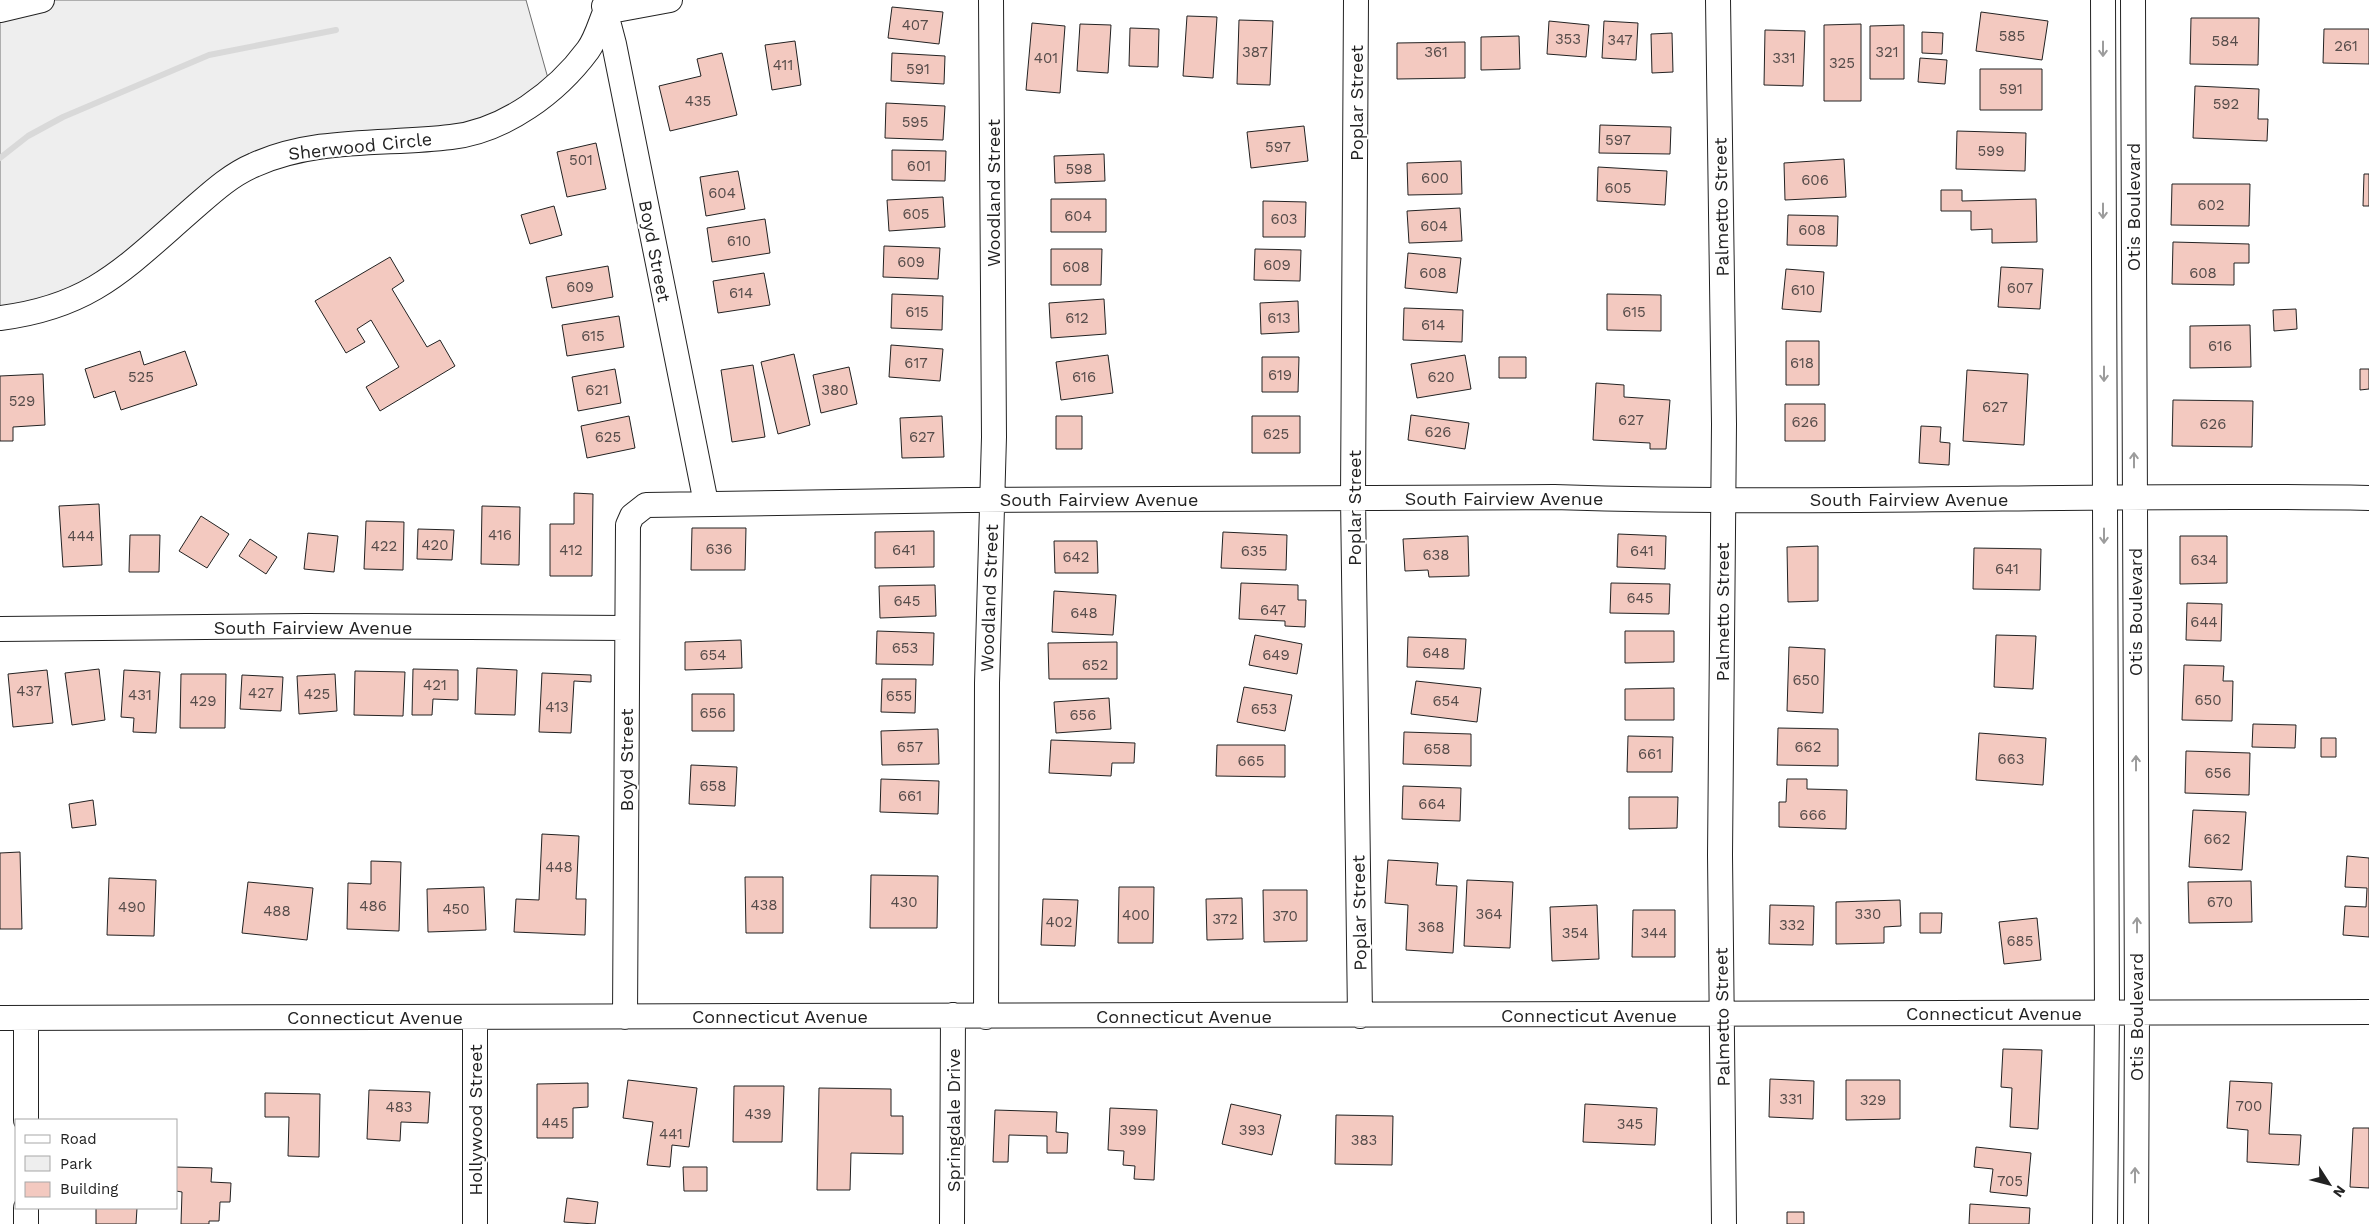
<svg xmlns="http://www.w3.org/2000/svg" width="2369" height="1224" font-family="'Work Sans',sans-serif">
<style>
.green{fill:#eee;stroke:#6f6f6f}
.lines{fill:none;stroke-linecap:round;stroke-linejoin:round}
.stream{stroke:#d9d9d9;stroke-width:6}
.building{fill:#f3c9c0;stroke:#222}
.minor-casing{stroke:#222;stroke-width:26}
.minor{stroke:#fff;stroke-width:24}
.oneway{stroke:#9c9c9c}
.labels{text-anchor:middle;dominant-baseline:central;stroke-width:4;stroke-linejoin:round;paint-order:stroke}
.number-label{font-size:15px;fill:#564c4a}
.street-label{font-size:18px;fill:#222;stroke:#fff}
</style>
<rect width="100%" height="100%" fill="#fff"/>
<!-- green -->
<path class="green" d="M42,0H526L551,89L505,120L278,155L127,267L0,318V10Z"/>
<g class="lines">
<!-- stream -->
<path class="stream" d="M0,158L28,136L63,117L209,55L336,30"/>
</g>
<!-- building -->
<path class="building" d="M892,7L943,12L939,44L888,38Z
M1981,12L2048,21L2042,60L1976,51Z
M1187,16L1217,17L1213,78L1183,76Z
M2191,18H2259L2258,65L2190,64Z
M1239,20L1273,21L1270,85L1237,84Z
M1549,21L1589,25L1586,57L1547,54Z
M1604,21L1638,23L1636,60L1602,58Z
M1032,23L1065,26L1060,93L1026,90Z
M1080,24L1111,25L1108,73L1077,71Z
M1861,24V101H1824V25Z
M1904,25V79H1870V26Z
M1130,28L1159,29L1158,67L1129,66Z
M2324,29H2369V64L2323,63Z
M1765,30L1805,31L1803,86L1764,85Z
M1922,32L1943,33L1942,54L1922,53Z
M1672,33L1673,72L1652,73L1651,34Z
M1519,36L1520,69L1481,70V37Z
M795,41L801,85L772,90L765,45Z
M1465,42V78L1397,79V43Z
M722,53L737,115L670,131L659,86L701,76L697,59Z
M892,53L945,56L944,84L891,81Z
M1920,58L1947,60L1945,84L1918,82Z
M1980,69H2042V110H1980Z
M2195,86L2259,89L2258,119H2268L2267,141L2193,138Z
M886,103L945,106L943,140L885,138Z
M1600,125L1671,127L1670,154L1599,153Z
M1304,126L1308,161L1251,168L1247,132Z
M1957,131L2026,133L2025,171L1956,169Z
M596,143L606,189L567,197L557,152Z
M892,150L946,151L945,181L892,180Z
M1104,154L1105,181L1055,183L1054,156Z
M1844,159L1846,197L1785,200L1784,163Z
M1461,161L1462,194L1408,195L1407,163Z
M1598,167L1667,171L1665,205L1597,201Z
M738,171L745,209L706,216L700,177Z
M2364,174H2369V206H2363Z
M2172,184H2250L2249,226L2171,225Z
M1941,190H1962V201L2036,199L2037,242L1992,243V229L1971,230V211H1941Z
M943,197L945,227L889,231L887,200Z
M1051,199H1106V232H1051Z
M1263,201L1306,202L1305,237H1263Z
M554,206L562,235L530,244L521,215Z
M1460,208L1462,241L1409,243L1407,211Z
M1788,215L1838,216L1837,246L1787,245Z
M765,219L770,253L712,262L707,228Z
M2173,242L2249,244V263H2234V285L2172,284Z
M884,246L940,248L938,279L883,277Z
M1051,249H1102L1101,285H1051Z
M1255,249L1301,250L1300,281L1254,280Z
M1408,253L1461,258L1457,293L1405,288Z
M390,257L404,281L392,289L427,347L440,340L455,366L380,411L366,387L399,367L371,320L357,329L365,342L346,353L315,301Z
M608,266L613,297L552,308L546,277Z
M2001,267L2043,269L2040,309L1998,307Z
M1786,269L1824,272L1821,312L1782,309Z
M764,273L770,305L718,313L713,281Z
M892,294L943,296L942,330L891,328Z
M1607,294L1661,295V331L1607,330Z
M1104,299L1106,334L1051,338L1049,303Z
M1298,301L1299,332L1261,334L1260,303Z
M1404,308L1463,310L1462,342L1403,340Z
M2296,309L2297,329L2274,331L2273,310Z
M619,316L624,347L567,356L562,325Z
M2250,325L2251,367L2190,368V326Z
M1786,341H1819V385H1786Z
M891,345L943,349L940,381L889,377Z
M140,351L144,365L185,351L197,385L121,410L115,391L94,398L85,369Z
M794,354L810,425L778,434L761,362Z
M1108,355L1113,393L1061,400L1056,362Z
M1465,355L1471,389L1417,398L1411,364Z
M1262,357H1299L1298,392H1262Z
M1499,357H1526V378H1499Z
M753,365L765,437L732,442L721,370Z
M849,367L857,404L821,413L813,375Z
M615,369L621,403L578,411L572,377Z
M2360,369H2369V389L2360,390Z
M1967,370L2028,374L2024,445L1963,441Z
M43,374L45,425L13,427V441H0V376Z
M1596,383L1624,385V397L1670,400L1666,449H1650V443L1593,440Z
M2173,400L2253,401L2252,447L2172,446Z
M1785,404H1825V441H1785Z
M1411,415L1469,423L1465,449L1408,440Z
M629,416L635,448L587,458L581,426Z
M942,416L944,457L902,458L900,418Z
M1056,416H1082V449H1056Z
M1252,416H1300V453H1252Z
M1921,426L1941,427L1940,442L1950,443L1949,465L1919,463Z
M574,493L593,494L592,576H550V524H574Z
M99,504L102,565L63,567L59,506Z
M482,506L520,507L519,565L481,564Z
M201,516L229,534L207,568L179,551Z
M366,521L404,522L403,570L364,569Z
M692,528H746L745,570H691Z
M418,529L454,530L452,560L417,559Z
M934,531V567L875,568V532Z
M1223,532L1287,535L1286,570L1221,568Z
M308,533L338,536L334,572L304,569Z
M1618,534L1666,536L1665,569L1617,567Z
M130,535H160L159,572H129Z
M1468,536L1469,576L1429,577L1428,570L1405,571L1403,539Z
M2180,536H2227V583L2180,584Z
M250,539L277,557L266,574L239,556Z
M1054,541H1097L1098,573H1055Z
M1818,546V601L1788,602L1787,547Z
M1974,548L2041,549L2040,590L1973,589Z
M1241,583L1298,585V600H1306L1305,627L1285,626V621L1239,619Z
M1611,583L1670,584L1669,614L1610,613Z
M935,585L936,616L880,618L879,586Z
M1054,591L1116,595L1113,635L1052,632Z
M2187,603L2222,604L2221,641L2186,640Z
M877,631L934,633L933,665L876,664Z
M1625,631H1674V662L1625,663Z
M1255,635L1302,644L1297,674L1249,665Z
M1996,635L2036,636L2033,689L1994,687Z
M1408,637L1466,639L1464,669L1407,667Z
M741,640L742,668L685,670V642Z
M1117,642V679H1049L1048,643Z
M1789,647L1825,649L1823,713L1787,711Z
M2184,665L2224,666L2223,681H2233L2232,721L2182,720Z
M477,668L517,670L515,715L475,714Z
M99,669L105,720L72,725L65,673Z
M413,669L458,670V700L433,699L432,715H412Z
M47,670L53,723L13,727L8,674Z
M124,670L160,672L156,733L133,732L134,718L121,717Z
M355,671L405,672L403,716L354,715Z
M542,673L591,675V682L574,681L571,733L539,732Z
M181,674H226L225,728H180Z
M335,674L337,711L299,714L297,676Z
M242,675L283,677L281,711L240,709Z
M882,679H916L915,713L881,712Z
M1416,681L1481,688L1477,722L1411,714Z
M1244,687L1292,695L1285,731L1237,722Z
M1674,688V720H1625V689Z
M692,694H734V731H692Z
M1109,698L1111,729L1056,733L1054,702Z
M2253,724L2296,725L2295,748L2252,747Z
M1778,728L1838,729V766L1777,765Z
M938,729L939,764L882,765L881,731Z
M1404,732L1471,734V766L1403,764Z
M1979,733L2046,738L2043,785L1976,780Z
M1628,736L1673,737L1672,772H1627Z
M2321,738H2336V757H2321Z
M1051,740L1135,743L1134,763H1112L1111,776L1049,773Z
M1217,745H1285V777L1216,776Z
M2186,751L2250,753L2249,795L2185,793Z
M691,765L737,767L735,806L689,804Z
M881,779L939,781L938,814L880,812Z
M1787,779H1807V789L1847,790L1846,829L1779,827V802H1786Z
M1403,786L1461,788L1460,821L1402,819Z
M1629,797H1678L1677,828L1629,829Z
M93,800L96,825L72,828L69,804Z
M2193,810L2246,812L2242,870L2189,867Z
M542,834L579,836L576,899H586L585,935L514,932L516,899L539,900Z
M20,852L22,929H0V853Z
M2347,856L2369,858V937L2343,935L2345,906L2366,907L2367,888L2345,887Z
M1388,860L1438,863L1436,885L1457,886L1453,953L1406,950L1408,905L1385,903Z
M371,861L401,862L399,931L347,929L348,883L371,884Z
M871,875L938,876L937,928H870Z
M745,877H783V933H746Z
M109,878L156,880L154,936L107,935Z
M1467,880L1513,882L1510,948L1464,946Z
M2251,881L2252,922L2189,923L2188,882Z
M248,882L313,888L307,940L242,933Z
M484,887L486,930L428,932L427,889Z
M1119,887H1154L1153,943H1118Z
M1263,890H1307V941L1264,942Z
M1242,898L1243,939L1207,940L1206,899Z
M1043,899L1078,900L1075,946L1041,945Z
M1900,900L1901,926L1884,927V943L1836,944V902Z
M1597,905L1599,959L1552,961L1550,907Z
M1770,905L1814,906L1813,945L1769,944Z
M1633,910H1675V957H1632Z
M1920,913H1942L1941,933H1920Z
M2037,918L2041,960L2004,964L1999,922Z
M2003,1049L2042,1050L2038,1129L2010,1127L2012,1088L2001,1087Z
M1770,1079L1814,1081L1813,1119L1769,1117Z
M628,1080L697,1088L689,1147L672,1145L670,1167L647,1165L653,1122L623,1118Z
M1846,1080H1900V1119L1846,1120Z
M2230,1081L2272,1083L2269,1134L2301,1135L2299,1165L2247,1162L2248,1130L2227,1128Z
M588,1083V1107L573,1108V1138H537V1084Z
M734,1086H784L782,1142H733Z
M819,1088L891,1089V1116H903V1154L851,1153L850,1190H817Z
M369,1090L430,1092L428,1123L401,1122L400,1141L367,1139Z
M265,1093L320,1094L319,1157L288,1156L289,1117H265Z
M1231,1104L1281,1115L1272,1155L1222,1144Z
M1585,1104L1657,1108L1655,1145L1583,1142Z
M1110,1108L1157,1110L1154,1180L1134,1179L1135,1166L1123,1165L1124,1151L1108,1150Z
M995,1110L1057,1112L1056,1132L1068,1133L1067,1153H1047V1136L1009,1135L1008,1162H993Z
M1336,1115L1393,1116L1392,1165L1335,1164Z
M2353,1128H2369V1188L2350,1187Z
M1976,1147L2031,1153L2027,1196L1990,1192L1993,1169L1974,1167Z
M176,1167L212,1168L211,1182L231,1183L230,1202H220L219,1221H209V1224H181L182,1192L176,1191Z
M683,1167H707V1191H684Z
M567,1198L598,1202L595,1224L564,1222Z
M1970,1204L2030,1208L2029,1224H1969Z
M96,1208H137L136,1224H96Z
M1787,1212H1804V1224H1787Z"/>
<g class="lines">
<!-- minor casing -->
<g class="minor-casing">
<path id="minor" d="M1356,0L1353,498L1360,1016
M1718,0L1724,424L1720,855L1724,1224
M2103,0L2107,1012L2105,1224
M2133,0L2137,1012L2136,1224
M604,6L614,44L706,503
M0,10L42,0
M605,12L670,0
M0,318C89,307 123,270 187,214C208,196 228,176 254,165C316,137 386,145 451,137C505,131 557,92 588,50C596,39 600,24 605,12
M0,629L307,626L627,628
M475,1017V1224
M625,1017L628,525L632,516L646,505L967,500L1554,497C1826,506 2097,493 2369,498
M986,1017L987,683L994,437L991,0
M0,1018L2369,1012
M26,1018V1120
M26,1208V1224
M952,1224L953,1015"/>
</g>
<!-- minor -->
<use href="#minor" class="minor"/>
</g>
<!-- one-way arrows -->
<defs><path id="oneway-shaft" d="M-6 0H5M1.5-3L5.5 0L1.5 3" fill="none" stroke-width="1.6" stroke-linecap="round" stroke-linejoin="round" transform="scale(1.25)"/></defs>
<g class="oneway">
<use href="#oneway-shaft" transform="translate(2103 49) rotate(90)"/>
<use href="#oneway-shaft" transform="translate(2103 211) rotate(90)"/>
<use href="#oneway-shaft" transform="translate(2104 374) rotate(90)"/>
<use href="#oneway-shaft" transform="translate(2134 460) rotate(-90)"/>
<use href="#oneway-shaft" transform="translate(2104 536) rotate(90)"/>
<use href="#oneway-shaft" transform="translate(2136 763) rotate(-90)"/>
<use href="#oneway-shaft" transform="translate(2137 925) rotate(-90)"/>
<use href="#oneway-shaft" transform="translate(2135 1175) rotate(-90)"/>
</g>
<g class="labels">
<!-- number labels -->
<g class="number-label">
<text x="915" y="25">407</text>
<text x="2012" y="36">585</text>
<text x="1568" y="39">353</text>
<text x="1620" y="40">347</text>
<text x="2225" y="41">584</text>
<text x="2346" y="46">261</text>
<text x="1255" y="52">387</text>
<text x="1436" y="52">361</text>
<text x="1887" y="52">321</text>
<text x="1046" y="58">401</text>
<text x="1784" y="58">331</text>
<text x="1842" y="63">325</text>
<text x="783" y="65">411</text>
<text x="918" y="69">591</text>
<text x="2011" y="89">591</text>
<text x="698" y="101">435</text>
<text x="2226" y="104">592</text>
<text x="915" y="122">595</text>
<text x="1618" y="140">597</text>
<text x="1278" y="147">597</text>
<text x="1991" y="151">599</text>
<text x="581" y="160">501</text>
<text x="919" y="166">601</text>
<text x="1079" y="169">598</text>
<text x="1435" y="178">600</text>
<text x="1815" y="180">606</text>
<text x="1618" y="188">605</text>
<text x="722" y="193">604</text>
<text x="2211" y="205">602</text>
<text x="916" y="214">605</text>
<text x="1078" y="216">604</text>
<text x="1284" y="219">603</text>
<text x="1434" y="226">604</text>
<text x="1812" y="230">608</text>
<text x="739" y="241">610</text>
<text x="911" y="262">609</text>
<text x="1277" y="265">609</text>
<text x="1076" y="267">608</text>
<text x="1433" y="273">608</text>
<text x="2203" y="273">608</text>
<text x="580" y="287">609</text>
<text x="2020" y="288">607</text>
<text x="1803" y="290">610</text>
<text x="741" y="293">614</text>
<text x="917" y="312">615</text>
<text x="1634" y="312">615</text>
<text x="1077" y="318">612</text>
<text x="1279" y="318">613</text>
<text x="1433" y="325">614</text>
<text x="593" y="336">615</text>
<text x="2220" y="346">616</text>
<text x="916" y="363">617</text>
<text x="1802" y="363">618</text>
<text x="1280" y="375">619</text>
<text x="141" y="377">525</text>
<text x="1084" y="377">616</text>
<text x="1441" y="377">620</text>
<text x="597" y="390">621</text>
<text x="835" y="390">380</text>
<text x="22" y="401">529</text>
<text x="1995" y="407">627</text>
<text x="1631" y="420">627</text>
<text x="1805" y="422">626</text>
<text x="2213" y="424">626</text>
<text x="1438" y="432">626</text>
<text x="1276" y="434">625</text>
<text x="608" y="437">625</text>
<text x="922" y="437">627</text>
<text x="500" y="535">416</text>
<text x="81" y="536">444</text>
<text x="435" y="545">420</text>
<text x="384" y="546">422</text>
<text x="719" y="549">636</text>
<text x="571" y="550">412</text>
<text x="904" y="550">641</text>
<text x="1254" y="551">635</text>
<text x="1642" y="551">641</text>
<text x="1436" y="555">638</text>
<text x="1076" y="557">642</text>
<text x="2204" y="560">634</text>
<text x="2007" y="569">641</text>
<text x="1640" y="598">645</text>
<text x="907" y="601">645</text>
<text x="1273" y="610">647</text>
<text x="1084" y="613">648</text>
<text x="2204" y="622">644</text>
<text x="905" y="648">653</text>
<text x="1436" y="653">648</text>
<text x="713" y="655">654</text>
<text x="1276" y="655">649</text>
<text x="1095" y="665">652</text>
<text x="1806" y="680">650</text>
<text x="435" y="685">421</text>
<text x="29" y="691">437</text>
<text x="261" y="693">427</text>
<text x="317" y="694">425</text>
<text x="140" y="695">431</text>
<text x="899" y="696">655</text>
<text x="2208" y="700">650</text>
<text x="203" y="701">429</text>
<text x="1446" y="701">654</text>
<text x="557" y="707">413</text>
<text x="1264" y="709">653</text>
<text x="713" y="713">656</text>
<text x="1083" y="715">656</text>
<text x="910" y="747">657</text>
<text x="1808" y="747">662</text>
<text x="1437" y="749">658</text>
<text x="1650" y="754">661</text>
<text x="2011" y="759">663</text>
<text x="1251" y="761">665</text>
<text x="2218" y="773">656</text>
<text x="713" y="786">658</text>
<text x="910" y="796">661</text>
<text x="1432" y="804">664</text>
<text x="1813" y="815">666</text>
<text x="2217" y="839">662</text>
<text x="559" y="867">448</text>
<text x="904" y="902">430</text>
<text x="2220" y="902">670</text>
<text x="764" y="905">438</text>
<text x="373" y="906">486</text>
<text x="132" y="907">490</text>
<text x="456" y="909">450</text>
<text x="277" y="911">488</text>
<text x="1489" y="914">364</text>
<text x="1868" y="914">330</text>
<text x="1136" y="915">400</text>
<text x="1285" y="916">370</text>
<text x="1225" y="919">372</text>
<text x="1059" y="922">402</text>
<text x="1792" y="925">332</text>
<text x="1431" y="927">368</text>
<text x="1575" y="933">354</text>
<text x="1654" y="933">344</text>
<text x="2020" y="941">685</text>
<text x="1791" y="1099">331</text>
<text x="1873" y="1100">329</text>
<text x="2249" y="1106">700</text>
<text x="399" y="1107">483</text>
<text x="758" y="1114">439</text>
<text x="555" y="1123">445</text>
<text x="1630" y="1124">345</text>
<text x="1133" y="1130">399</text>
<text x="1252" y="1130">393</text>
<text x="671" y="1134">441</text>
<text x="1364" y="1140">383</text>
<text x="2010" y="1181">705</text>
</g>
<!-- street labels -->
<g class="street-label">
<text transform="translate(1356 103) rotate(-90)">Poplar Street</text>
<text transform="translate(360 146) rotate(-6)">Sherwood Circle</text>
<text transform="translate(993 193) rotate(-90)">Woodland Street</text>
<text transform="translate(1721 207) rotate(-91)">Palmetto Street</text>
<text transform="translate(2133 207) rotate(-90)">Otis Boulevard</text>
<text transform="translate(655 251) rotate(79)">Boyd Street</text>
<text x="1504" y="498">South Fairview Avenue</text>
<text x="1099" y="499">South Fairview Avenue</text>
<text x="1909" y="499">South Fairview Avenue</text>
<text transform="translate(1354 508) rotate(-90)">Poplar Street</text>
<text transform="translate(989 598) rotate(-88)">Woodland Street</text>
<text transform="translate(1722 612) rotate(-90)">Palmetto Street</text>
<text transform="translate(2135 612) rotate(-90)">Otis Boulevard</text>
<text x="313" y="627">South Fairview Avenue</text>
<text transform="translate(626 760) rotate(-90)">Boyd Street</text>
<text transform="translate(1359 913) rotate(-91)">Poplar Street</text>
<text x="1994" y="1013">Connecticut Avenue</text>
<text x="1589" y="1015">Connecticut Avenue</text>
<text x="780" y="1016">Connecticut Avenue</text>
<text x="1184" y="1016">Connecticut Avenue</text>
<text x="375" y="1017">Connecticut Avenue</text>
<text transform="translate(1722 1017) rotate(-91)">Palmetto Street</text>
<text transform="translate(2136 1017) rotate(-90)">Otis Boulevard</text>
<text transform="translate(475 1120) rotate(-90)">Hollywood Street</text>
<text transform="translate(953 1120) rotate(-90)">Springdale Drive</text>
</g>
</g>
<!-- legend -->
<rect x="15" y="1119" width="162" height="90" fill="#ffffff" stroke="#a7a7a7"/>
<rect x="25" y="1135" width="25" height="8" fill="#ffffff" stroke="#a7a7a7"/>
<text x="60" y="1144" font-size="15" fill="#222222">Road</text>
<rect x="25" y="1156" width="25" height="15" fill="#eeeeee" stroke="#a7a7a7"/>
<text x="60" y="1169" font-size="15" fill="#222222">Park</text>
<rect x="25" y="1182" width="25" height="15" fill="#f3c9c0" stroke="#a7a7a7"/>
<text x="60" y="1194" font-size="15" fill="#222222">Building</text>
<!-- north arrow -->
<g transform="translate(2329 1184) rotate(126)" stroke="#ffffff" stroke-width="4" paint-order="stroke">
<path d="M0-4L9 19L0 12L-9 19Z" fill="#222222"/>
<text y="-8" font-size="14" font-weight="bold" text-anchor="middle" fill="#222222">N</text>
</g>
</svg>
